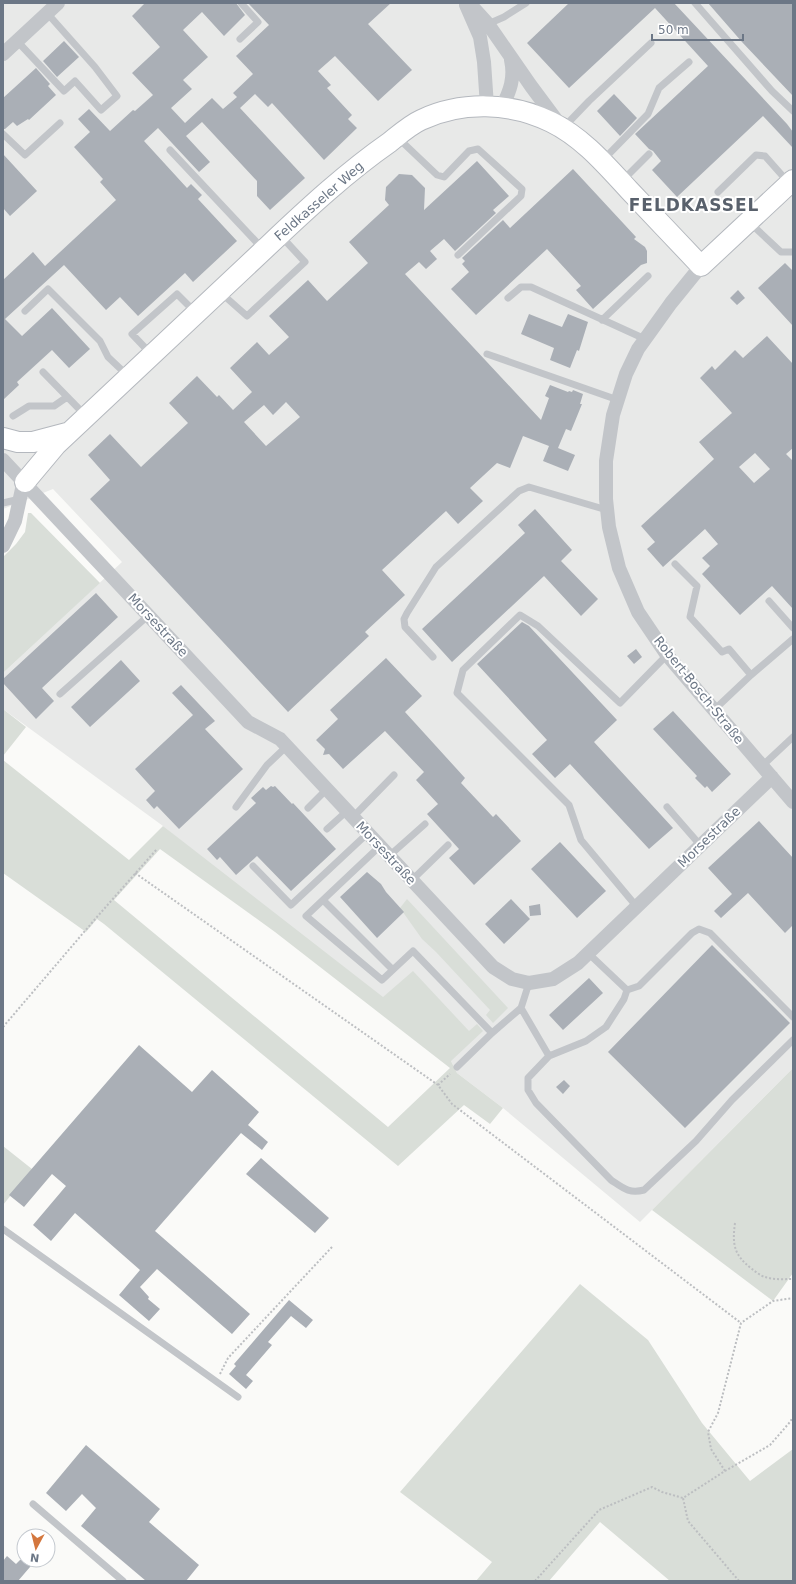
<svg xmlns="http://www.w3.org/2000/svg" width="796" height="1584" font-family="'DejaVu Sans',sans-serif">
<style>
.built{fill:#e8e9e8}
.green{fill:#d9ded8;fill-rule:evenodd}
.building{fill:#aaafb6;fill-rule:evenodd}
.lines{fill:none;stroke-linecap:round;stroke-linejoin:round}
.secondary-casing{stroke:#b4b8be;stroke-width:22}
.path{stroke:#bcbec1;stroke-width:2;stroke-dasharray:2 2;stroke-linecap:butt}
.lane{stroke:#c2c5c9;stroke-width:7}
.street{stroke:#c2c5c9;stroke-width:14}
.secondary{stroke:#fff;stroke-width:20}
.labels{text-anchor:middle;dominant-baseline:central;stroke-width:4;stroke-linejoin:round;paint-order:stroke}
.street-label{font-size:13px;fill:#6c7786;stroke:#fff}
.district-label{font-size:17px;font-weight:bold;letter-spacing:1px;fill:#59616c;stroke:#fff}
</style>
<rect width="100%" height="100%" fill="#fafaf8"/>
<!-- built -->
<path class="built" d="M3,3H793V1068L640,1222L503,1108L457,1073L451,1061L163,826L3,709V673L122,562L53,489L3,509Z"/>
<!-- green -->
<path class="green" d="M28,513H31L100,583L3,673V557L16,544L25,532Z
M3,709L26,727L3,756Z
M3,760L129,860L163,826L383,997L413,971L469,1031L477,1024L483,1031L451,1061L457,1073L503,1108L490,1124L464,1105L398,1166L104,924L97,919L86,932L3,873ZM160,849L275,932L450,1068L388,1127L114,900Z
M407,899L508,1008L493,1023L486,1015L490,1010L436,952L422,939L400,908Z
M793,1068V1273L773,1301L652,1210Z
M3,1146L32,1169L3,1205Z
M580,1284L648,1340L702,1423L750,1481L793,1449V1581H670L600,1522L549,1581H476L492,1562L400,1492Z"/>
<!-- building -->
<path class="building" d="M145,3H236L245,15L224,36L202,12L183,30L208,57L183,80L192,89L171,108L185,123L212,98L223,109L237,97L233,93L253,74L236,56L269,25L248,3H391L368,24L412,70L378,101L335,56L318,71L331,85L327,88L352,115L348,119L357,128L324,160L272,103L268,107L255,94L240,108L305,178L270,210L257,196V181L202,122L186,136L210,162L199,172L158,128L144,141L187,188L191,184L202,195L198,199L237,241L193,282L185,273L138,316L120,297L106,310L64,265L5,319L22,336L52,308L90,349L69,368L52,350L17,382L19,385L3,400V280L33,252L45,266L116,200L100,182L103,179L74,147L90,132L78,119L89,109L110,131L133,110L135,111L153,95L132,73L160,47L132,16Z
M569,3H674L787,124L793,132V148L763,116L677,197L652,170L661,161L653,151L649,149L635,134L708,66L655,8L569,88L527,43Z
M708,3H793V96L742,42Z
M64,41L79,57L57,77L43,61Z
M36,68L50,84L48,86L56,95L29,120L28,119L17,126L13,122L5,129H3V98Z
M614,94L637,118L620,136L597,111Z
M3,154L37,191L10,216L3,208Z
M477,161L509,196L493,210L496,213L455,251L444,239L430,251L437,259L426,269L419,262L405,274L541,420L549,398L545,396L550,385L568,392L569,391L572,392L573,390L583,394L580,404H582L571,431L566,429L558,448L575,455L568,471L543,461L549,446L523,436L510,468L497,463L470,488L483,501L458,524L446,511L382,570L405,595L365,632L369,636L288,712L90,499L110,480L88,455L110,434L141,467L188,423L169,403L197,376L217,397L219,395L233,410L252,392L230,368L257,342L269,355L289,337L269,316L308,280L327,301L368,263L349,242L389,205L385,200L386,187L399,174L412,175L425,188L424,210ZM286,402L300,417L266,446L244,422L264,405L273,415Z
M573,169L636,237L634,239L645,247L647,251V263L641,265L593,309L576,290L581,286L547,249L476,315L451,289L469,272L462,264L465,261L462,258L503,220L510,228Z
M785,263L793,271V326L758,288Z
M738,290L745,298L737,305L730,298Z
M529,314L562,327L568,314L588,322L579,351L577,350L570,368L550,360L554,348L521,334Z
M767,336L793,364V448L786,454L793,461V609L772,586L740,615L702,574L710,566L702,558L718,544L705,529L663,567L647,549L655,542L641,526L714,459L699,442L732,413L700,378L712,366L715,370L735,350L743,358ZM755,453L770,469L754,483L739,467Z
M535,509L572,550L561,561L598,599L581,616L544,576L452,662L422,629L525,533L518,525Z
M96,593L118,617L42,688L54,701L36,719L3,683V679Z
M522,622L529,626L617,720L594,742L673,828L649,849L570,764L555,778L532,754L547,740L477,664Z
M636,649L642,657L634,664L627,656Z
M386,658L422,696L405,712L465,778L461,783L493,817L496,814L521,841L474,885L449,858L459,849L427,814L438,804L416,780L424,772L385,731L343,769L329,754L323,755L325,749L316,740L338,719L330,710Z
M121,660L140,681L90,727L71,707Z
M181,685L215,721L205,729L243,769L179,829L157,806L154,809L146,800L155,791L135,769L193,715L172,693Z
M673,711L731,774L712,792L707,786L705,788L695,778L697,776L653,729Z
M271,786L273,787L275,786L292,804L293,803L336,849L291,891L257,856L236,875L220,857L217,860L207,849L256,803L251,798L263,787L266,790Z
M759,821L793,858V925L785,933L748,893L721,918L714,911L732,894L708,868Z
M560,842L606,891L577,918L531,869Z
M367,872L381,884L386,892L404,912L377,938L340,897Z
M511,899L530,919L504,944L485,924Z
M540,904L541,915L530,916L529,906Z
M712,945L790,1023L685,1128L608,1052Z
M589,978L603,993L563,1030L549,1015Z
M139,1045L192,1092L212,1070L259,1112L248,1125L268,1142L262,1150L241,1133L155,1231L250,1314L232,1334L157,1269L140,1287L149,1297L148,1299L160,1309L149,1321L119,1295L140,1270L75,1213L51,1241L33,1225L66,1186L52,1174L24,1207L9,1195Z
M564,1080L570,1086L563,1094L556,1087Z
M261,1158L329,1218L315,1233L246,1174Z
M289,1300L313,1320L306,1328L291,1316L268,1342L272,1345L246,1375L253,1381L246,1389L229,1374L236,1366L234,1364Z
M86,1445L160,1509L149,1522L199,1565L186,1581H146L81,1526L96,1508L82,1494L66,1511L46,1493Z
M7,1556L16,1564L20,1560H36L18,1581H3V1561Z"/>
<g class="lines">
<!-- secondary casing -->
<g class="secondary-casing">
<path id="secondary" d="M3,438L18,442H33L67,433
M25,482L56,445C127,378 198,312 269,245C308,208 347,172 390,142C400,134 410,125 421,120C461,101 511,102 551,122C582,137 605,164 629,190C653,215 677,241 701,266L793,180"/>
</g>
<!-- path -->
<path class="path" d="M135,873L438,1085L452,1104L741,1323
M3,1027L96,918L157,849
M438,1085L450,1074
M735,1223C732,1245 734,1255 752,1269C756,1272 761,1276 765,1277C774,1280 784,1279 793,1279
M220,1374L228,1358L332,1247
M725,1471L711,1449L708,1432L718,1413L741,1323L773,1301L793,1298
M535,1581L599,1510L652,1487L662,1492L683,1498
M739,1581L688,1521L683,1498L725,1471L770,1445L790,1422L793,1417"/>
<!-- lane -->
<path class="lane" d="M695,3L772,91L793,111
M488,24L504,17L526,3
M240,39L258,22L241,3
M17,41L64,91L75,81L101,110L117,96L95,67L47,13
M564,127L589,101L651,43
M3,134L25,155L60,123
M397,137L437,175L444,177L469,151L478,149L522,189L521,196L458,255
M170,150L262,248
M602,161L648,114L659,88L689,62
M622,181L649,154
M718,192L756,155L765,156L788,182
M749,222L781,252H793
M221,293L247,316L305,262L280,235
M508,298L521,287H531L645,339
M25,311L48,289L100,341L108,357L127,375
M602,320L648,276
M151,354L132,334L177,294L196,313
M487,354L618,400
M43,372L85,415
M13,416L29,406H54L67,397
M3,503L20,499
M675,564L697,586L690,617L722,652L729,649L751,675
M769,601L793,628
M433,657L405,627L404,619L407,613L436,567L519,491L529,487L607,510
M60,694L149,615
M714,710L751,675L793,639
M762,766L793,737
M236,807L267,765L287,746
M667,807L701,846
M308,808L327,789
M353,817L394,775
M327,829L347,811
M380,846L306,916L382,980L413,951L492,1033
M389,856L425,824
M253,866L291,905L368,833
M412,880L448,845
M323,900L392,969
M637,907L581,840L569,805L457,693L463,670L520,615L538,626L620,703L667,655
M588,953L627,990
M627,990L624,999L606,1027L586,1041L549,1056L528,1078V1090L536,1103L611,1180C623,1188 629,1194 644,1190L696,1141L732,1100L793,1040
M627,990L639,986L692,933L699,929L710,933L793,1017
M521,1008L549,1056
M457,1067L492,1033L521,1008L529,983
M3,1229L238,1397
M33,1504L123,1581"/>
<!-- street -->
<path class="street" d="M469,3L488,24L531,86L560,125
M466,5L480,37L484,62L487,106
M3,54L58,3
M502,107C510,91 515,78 511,60
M701,266L671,303L638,349L626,374L613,415L606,461V499L609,527L619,568L638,612L667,655L793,802
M3,460L248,722L280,739L493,967L512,979L529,983L553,979L578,963L772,777
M3,546L15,521L22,489L25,482"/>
<!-- secondary -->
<use href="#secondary" class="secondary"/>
</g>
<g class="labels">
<!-- street labels -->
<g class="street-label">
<text transform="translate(319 201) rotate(-41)">Feldkasseler Weg</text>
<text transform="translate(158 625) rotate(47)">Morsestraße</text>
<text transform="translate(699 690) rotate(51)">Robert-Bosch-Straße</text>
<text transform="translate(709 837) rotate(-44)">Morsestraße</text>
<text transform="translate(386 853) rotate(47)">Morsestraße</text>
</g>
<!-- district labels -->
<g class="district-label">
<text x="694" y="205">FELDKASSEL</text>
</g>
</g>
<!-- border -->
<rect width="796" height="1584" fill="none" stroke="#6c7786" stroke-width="8"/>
<!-- north arrow -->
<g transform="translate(36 1548) rotate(187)"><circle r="19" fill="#ffffff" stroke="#c4c9cf"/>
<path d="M0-3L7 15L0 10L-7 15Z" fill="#d4773e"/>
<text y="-6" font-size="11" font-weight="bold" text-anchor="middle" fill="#6c7786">N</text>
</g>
<!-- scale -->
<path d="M652 34v6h91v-6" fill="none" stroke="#6c7786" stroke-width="2"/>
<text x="658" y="34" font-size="12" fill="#6c7786" stroke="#ffffff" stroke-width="3" paint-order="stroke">50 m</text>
</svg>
